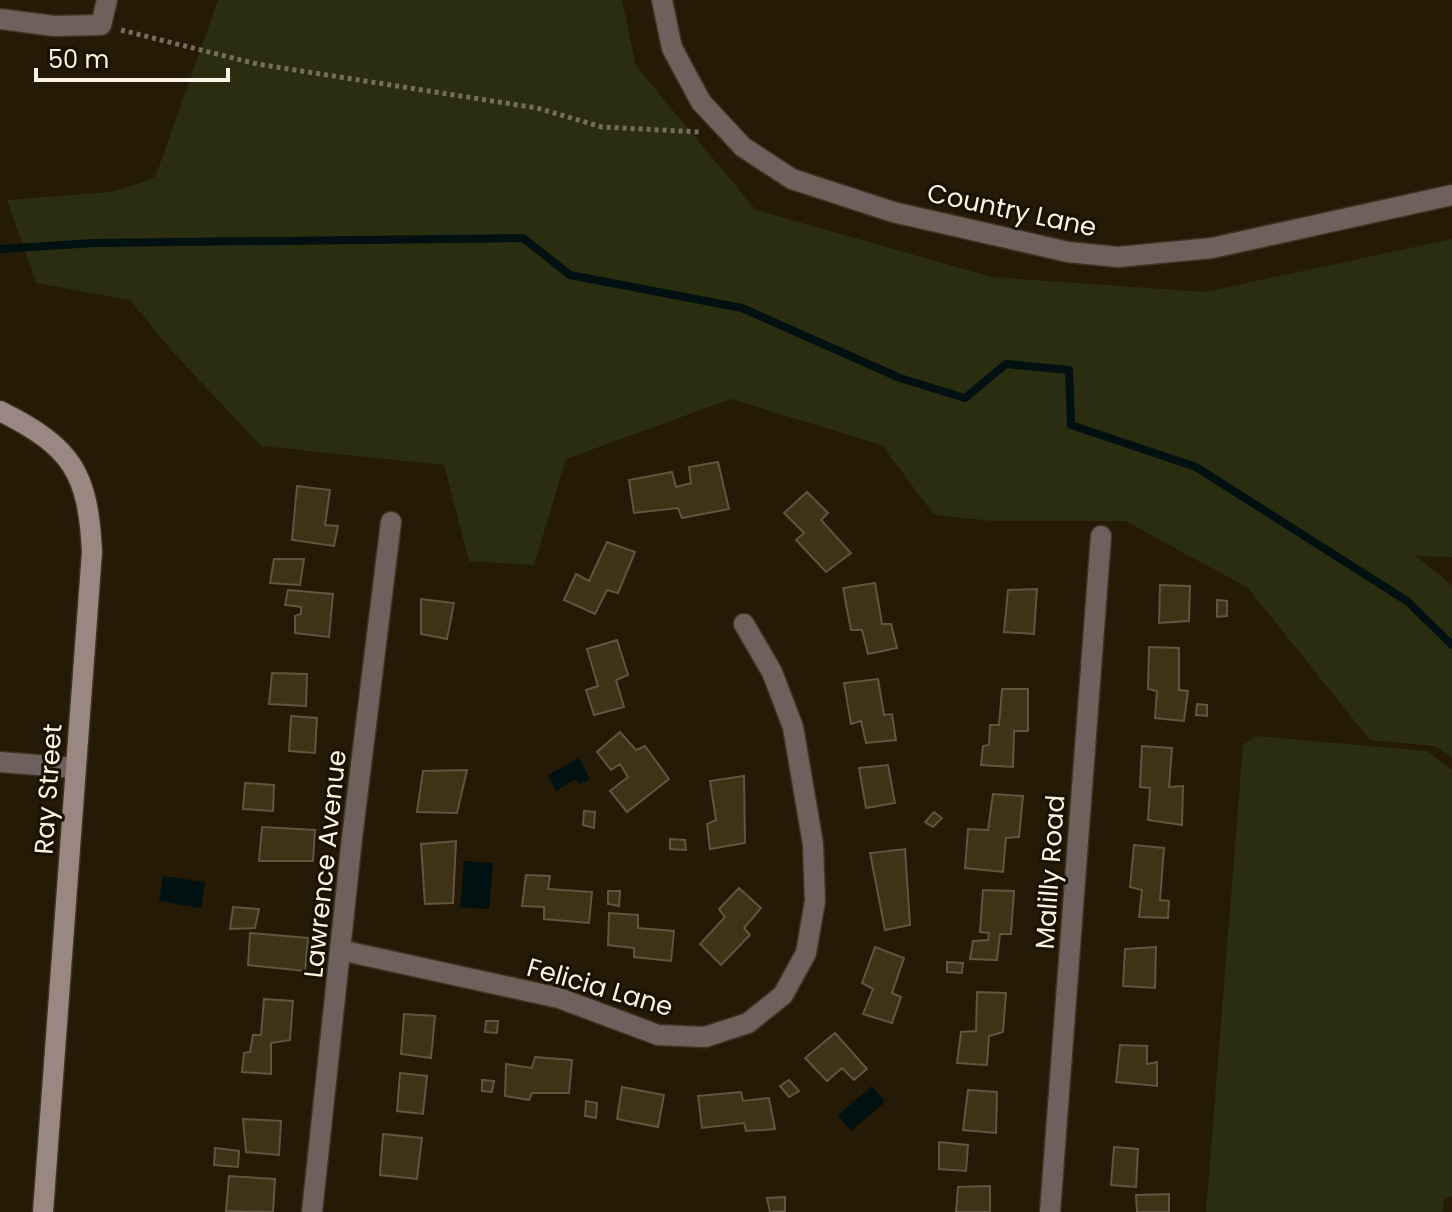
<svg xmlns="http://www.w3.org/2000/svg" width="1452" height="1212" font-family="Poppins,sans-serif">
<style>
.green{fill:#2a2d10}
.water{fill:#011010}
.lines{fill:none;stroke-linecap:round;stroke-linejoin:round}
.stream{stroke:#011010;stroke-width:8}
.building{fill:#403216;stroke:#60553e;stroke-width:2}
.street-casing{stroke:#3f3421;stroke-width:23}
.secondary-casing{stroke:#3f3421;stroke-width:23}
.path{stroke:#776d5c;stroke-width:5;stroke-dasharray:4 4;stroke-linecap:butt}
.street{stroke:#6d605d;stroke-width:20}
.secondary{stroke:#9b8782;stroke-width:20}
.labels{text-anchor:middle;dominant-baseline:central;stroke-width:6;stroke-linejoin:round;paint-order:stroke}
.street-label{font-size:26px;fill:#faf3e6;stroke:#1b1100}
</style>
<rect width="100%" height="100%" fill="#251a06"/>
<!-- green -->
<path class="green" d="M218,0H622L636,66L756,210L992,277L1205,292L1452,239V557L1416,556L1452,585V758L1435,746L1370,740L1248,588L1125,521H993L934,515L882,445L731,399L566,459L534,565L469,561L444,465L261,446L171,350L130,300L36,283L7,200L111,192L155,178Z
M1256,736L1427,751L1452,770V1196L1444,1200L1443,1212H1206L1243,745Z"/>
<!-- water -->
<path class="water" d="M579,758L590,779L579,784L576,779L556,791L548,775Z
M464,861L493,863L489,909L460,907Z
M163,876L205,882L201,908L159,901Z
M872,1086L885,1102L851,1131L838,1115Z"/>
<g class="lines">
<!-- stream -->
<path class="stream" d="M0,249L95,243L523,238L570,275L742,308L900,378L965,398L1006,364L1069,370L1071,425L1196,467L1407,601L1452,645"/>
</g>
<!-- building -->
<path class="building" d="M718,462L729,509L682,518L678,508L634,513L629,480L672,472L676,487L691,483L689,467Z
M297,486L330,490L325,525L338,526L334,546L292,540Z
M807,492L828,513L821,520L851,553L826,572L796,540L804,533L784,513Z
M607,542L635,552L618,593L607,590L595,614L564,600L576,574L589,581Z
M274,559H304L300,585L270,583Z
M875,583L882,624H891L897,648L868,654L862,630H851L843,588Z
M1160,585L1190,586L1189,621L1159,623Z
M1037,589L1034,634L1004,632L1008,590Z
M288,590L333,594L329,637L295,633V616L301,614V607L285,605Z
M421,599L454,603L447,639L421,634Z
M1217,600L1227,601V616L1217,617Z
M617,640L628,675L616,680L624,707L594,715L586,690L598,686L587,649Z
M1149,647L1179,648V690L1188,691L1184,721L1155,718L1157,691L1148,689Z
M272,673L307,674L306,706L269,704Z
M878,679L884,715L892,714L896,740L866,743L861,721L851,724L844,683Z
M1002,689H1028V731H1014L1013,767L981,765L983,746L989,745L990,725H999Z
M1197,704L1207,705V716L1196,715Z
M291,716L317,718L315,753L289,751Z
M620,732L636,750L645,746L669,779L627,812L610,791L628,777L620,764L611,770L597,752Z
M1142,746L1172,748L1169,787L1183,786L1182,825L1148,820L1150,788L1140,787Z
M888,765L895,803L866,808L859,768Z
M467,770L457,813L417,812L423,771Z
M744,776L745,843L710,849L707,824L716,820L710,781Z
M245,783L274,785L273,811L243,809Z
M993,794L1023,796L1019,837L1006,838L1003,872L965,868L968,829L988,830Z
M584,811L595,812L594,828L583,825Z
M934,812L942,818L933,827L925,822Z
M262,827L315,830L313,861H259Z
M670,839L685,840L686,850L670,849Z
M456,841L453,903L425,904L421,844Z
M1134,845L1164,848L1160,900L1169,901L1168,918L1139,917L1142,890L1130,887Z
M905,849L910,925L885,930L870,853Z
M526,875L550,876L548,889L592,892L589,923L544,919V907L522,906Z
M739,888L761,908L744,928L750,935L721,965L700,944L725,917L719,909Z
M983,890L1014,891L1011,934H1000L997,960L970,959L973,941L988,940L989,933L980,932Z
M608,891H620L619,906L608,904Z
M233,907L259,909L255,928L230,929Z
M609,913L638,915V928L674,931L671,961L634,957V948L608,945Z
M250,933L308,938L305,971L248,965Z
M875,947L904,958L892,993L901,997L892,1023L863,1014L873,989L862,983Z
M1156,947L1155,988L1123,986L1125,949Z
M947,962L963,963L962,973L947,972Z
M977,992L1006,993L1003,1032L989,1036L987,1065L957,1063L961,1032L976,1031Z
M264,999L293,1001L290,1040L271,1043V1074L242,1072L244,1053L250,1052L253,1035H261Z
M404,1014L435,1016L431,1058L401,1054Z
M486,1021H498L497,1033L485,1032Z
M835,1033L867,1069L854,1080L842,1068L827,1081L805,1058Z
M1120,1045L1147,1046V1064L1157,1062V1086L1116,1082Z
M535,1057L572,1060L569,1093H532L529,1100L505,1096L506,1064L532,1068Z
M400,1073L427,1076L423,1114L397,1111Z
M482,1080L494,1081L492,1092L482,1091Z
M789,1080L799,1091L789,1097L780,1086Z
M622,1087L664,1095L658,1127L617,1119Z
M968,1090L997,1092L996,1133L963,1130Z
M741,1092L743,1101L769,1098L775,1129L746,1131L744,1123L702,1128L698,1096Z
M586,1101L597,1103L596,1118L585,1116Z
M243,1119L281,1121L279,1155L246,1152Z
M383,1134L422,1138L417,1179L380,1175Z
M939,1142L968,1145L966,1171L939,1169Z
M1114,1147L1138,1149L1136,1187L1111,1185Z
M215,1148L239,1151L238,1167L214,1165Z
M229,1176L275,1179L273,1212L226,1211Z
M990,1186V1212H956L958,1187Z
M1169,1194V1212H1137L1136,1195Z
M785,1197V1211L770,1212L767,1198Z"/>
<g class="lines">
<!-- street casing -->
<g class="street-casing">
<path id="street" d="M662,0L672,48L701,102L743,147L792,179L893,212L1068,252L1118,257L1212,248L1452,195
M0,19L54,26L101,25L107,0
M0,762L75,768
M340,950L559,998L658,1035L705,1037L748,1023L783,995L806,953L815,901L813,844L793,727L772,672L744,624
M312,1212L352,838L391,522
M1050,1212L1101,536"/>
</g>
<!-- secondary casing -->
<g class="secondary-casing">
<path id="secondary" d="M0,411C72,447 88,472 92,552L43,1212"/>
</g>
<!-- path -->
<path class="path" d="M121,30L257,64L537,108L602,127L700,132"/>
<!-- street -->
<use href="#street" class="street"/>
<!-- secondary -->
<use href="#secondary" class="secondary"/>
</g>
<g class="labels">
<!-- street labels -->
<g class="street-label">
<text transform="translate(1012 210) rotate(12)">Country Lane</text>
<text transform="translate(48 789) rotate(-86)">Ray Street</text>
<text transform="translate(325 864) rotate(-84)">Lawrence Avenue</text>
<text transform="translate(1050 872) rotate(-86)">Malilly Road</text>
<text transform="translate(600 987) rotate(16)">Felicia Lane</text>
</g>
</g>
<!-- scale -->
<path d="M36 68v12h192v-12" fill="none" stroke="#faf3e6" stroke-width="4"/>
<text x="48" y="68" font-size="24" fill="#faf3e6" stroke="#1b1100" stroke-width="6" paint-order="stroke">50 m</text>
</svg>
